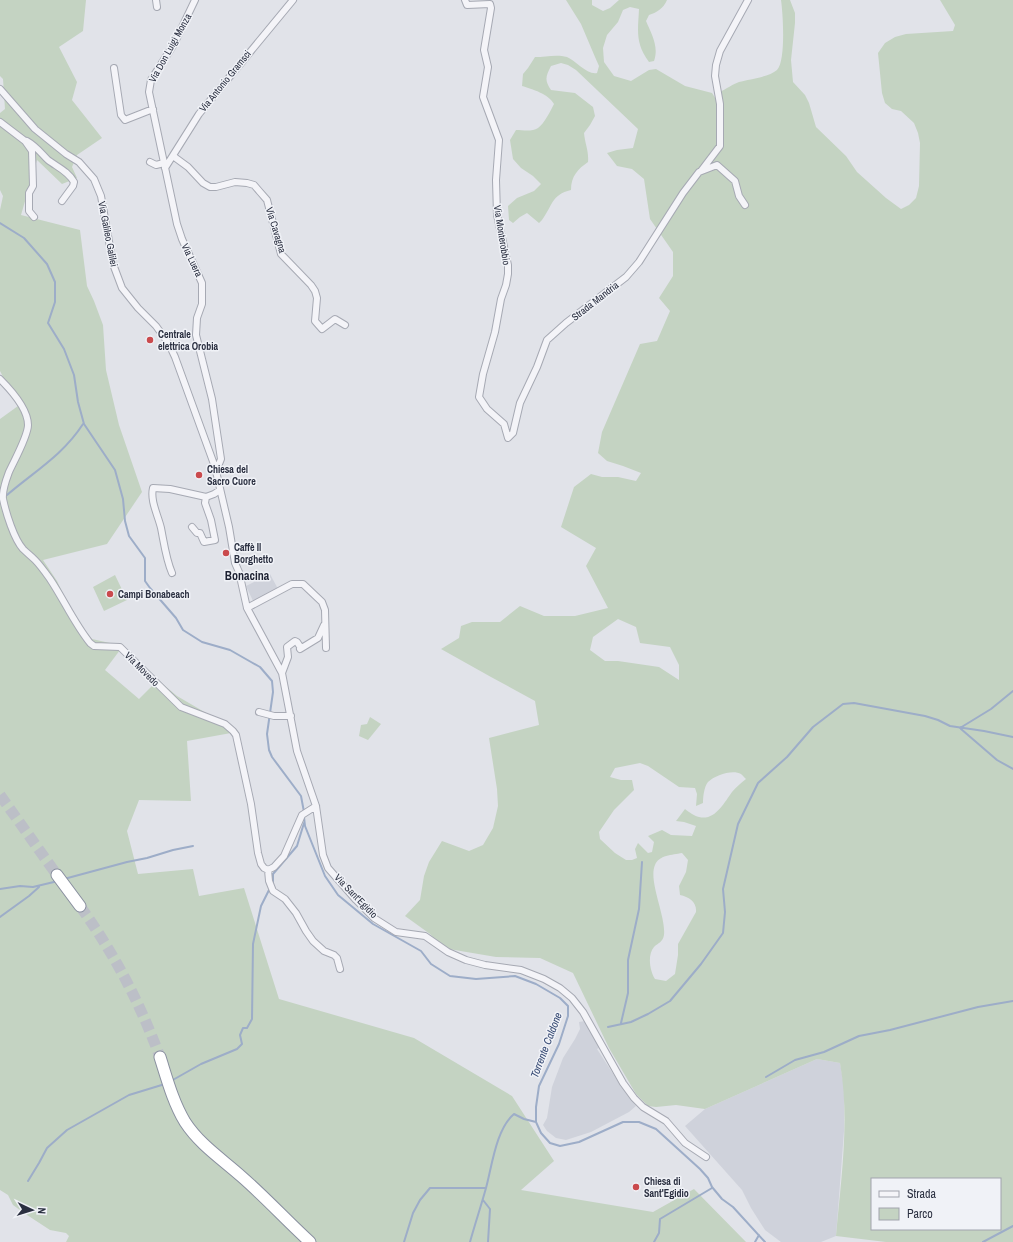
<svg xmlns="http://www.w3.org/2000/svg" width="1013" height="1242" font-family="'Archivo Narrow',sans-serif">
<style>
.built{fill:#cfd2db}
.green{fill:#c4d3c2;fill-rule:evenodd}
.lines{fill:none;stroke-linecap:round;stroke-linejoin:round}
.stream{stroke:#9dadc8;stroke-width:2}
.trunk-tunnel{stroke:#bcbfc7;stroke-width:11;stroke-dasharray:11 5.5;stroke-linecap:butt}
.minor-casing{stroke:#a6a9b3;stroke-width:8}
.trunk-casing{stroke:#898f9f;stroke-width:13}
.minor{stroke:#f4f4f8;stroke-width:6}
.trunk{stroke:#fff;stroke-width:11}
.poi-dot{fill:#ca4a4d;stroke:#f0f2f7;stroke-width:1.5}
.labels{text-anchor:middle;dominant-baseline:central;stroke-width:3;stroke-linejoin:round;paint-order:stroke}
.street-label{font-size:10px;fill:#2a2f40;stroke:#f0f2f7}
.poi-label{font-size:10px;font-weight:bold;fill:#2a2f40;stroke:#f0f2f7;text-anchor:start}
.water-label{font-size:11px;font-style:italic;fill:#354973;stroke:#f0f2f7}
.quarter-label{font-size:12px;font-weight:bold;fill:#1c2031;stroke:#f0f2f7}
</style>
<rect width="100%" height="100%" fill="#e1e3e9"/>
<!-- built -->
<path class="built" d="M270,574L278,589L254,603L246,586Z
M585,1021L601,1047L597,1049L621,1086L636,1106L629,1112L591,1132L566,1140L556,1138L547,1131L543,1125L547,1118L552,1087L563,1058L575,1039L580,1029L579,1022Z
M817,1059L840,1063L844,1086V1131L836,1236L821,1242H781L765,1230L751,1208L742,1190L685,1126L705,1109Z"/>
<!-- green -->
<path class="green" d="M0,0H86L83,31L59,47L77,82L72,100L102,138L77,155L72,167L77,178L62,184L37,160L21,215L80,230L87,286L94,301L103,325L106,370L119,425L142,492L107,544L43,560L57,581L69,606L82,627L92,639L123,646L105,670L139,699L158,680L177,696L213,717L231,733L187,741L191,801L139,800L127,831L138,874L193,869L199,896L244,888L279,999L414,1038L512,1096L554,1161L521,1190L653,1212L694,1189L746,1242H66L69,1236L66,1233L50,1230L24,1213L13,1205L8,1195L0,1190V419L18,406L0,371V210L3,196L0,190V113L5,109L3,79L0,76Z
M566,0H592V5L603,11L610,8L619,0H667C664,8 656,13 649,15L646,21C652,35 659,47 654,61L649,62C635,43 638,31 639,9L630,7L623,10L618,22L607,35L603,48L604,62L614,76L631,81L649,70L656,69L685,86L712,93L721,107L720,92C726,89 733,84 739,82C750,79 769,77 777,70C786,61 783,13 781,0H790L795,13V23L791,60L793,82L805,95L809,103L816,127L846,156L857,172L886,198L901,209L909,205L916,198L919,186L920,143L918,133L914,123L901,111L892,109L885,103L882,93L878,53L885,43L895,37L906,34L953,31L955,25L940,0H1013V1242H886L836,1236C841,1179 850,1120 840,1063L817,1059L705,1109L676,1105L656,1107L648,1106L636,1094L609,1048L573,973L540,958L496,957L443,948L430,934L405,916L420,900L424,876L429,862L442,841L469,851L483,845L493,828L498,806L497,789L489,738L539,725L535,701L491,677L441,649L459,638L461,626L472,622H500L520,606L544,616H575L608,608L586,566L596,548L561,527L574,487L591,474L602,477H618L636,481L641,473L623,466L607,461L598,453L602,432L640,344L657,341L670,311L659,298L673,276V252L650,219L644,179L632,169L617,166L607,153L617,150L633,148L638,129L576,70L568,65L561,63L551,66C546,76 544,80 551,90L575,93L593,107L595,116L590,125L584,133C585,144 589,151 588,162C578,169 571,176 571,190C551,195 553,205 542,220L539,223L527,213L520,217L513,223L509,220L508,206L517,198L534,191L541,184L533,176L521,168L513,159L510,140L516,130C523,130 532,132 538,128C544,124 551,110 554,104C549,94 532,89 522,86L523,74L528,68L535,57C545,57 557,54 567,57C576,61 587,75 597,73L599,66L595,57L581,24ZM618,619L636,627L640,643L670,647L679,665V680L659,667L618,661H605L590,650L593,637ZM640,763L648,766L679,787L695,788L697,794L696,806L703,803C703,797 704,787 708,782C715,775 733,769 741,774C743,776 744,777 746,779C741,783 736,787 732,792C724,803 715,821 699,817C694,816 689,812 685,809L676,821L684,822L696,826L692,836L671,835L662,830L648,836L654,842L652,852L648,853L638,843L635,849L637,858L632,860H626L615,853L600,839L599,832L614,810L634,790L632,780H621L610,777L615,768ZM682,853L688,860L686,872L679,886L680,895C689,897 697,902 696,912L678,944V955L675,974L666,981L655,979C650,971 647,955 654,947C658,943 663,942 664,935C666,916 648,881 655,865C659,855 672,855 682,853ZM872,1179H1000V1229H872Z
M115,575L127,600L104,611L93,587Z
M370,717L381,724L368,740L359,736L361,725L367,724Z"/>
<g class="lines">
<!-- stream -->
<path class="stream" d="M0,223L24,238L47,264L55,282V302L48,323L64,349L74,375L78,402L84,424L115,470L123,499L125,521L129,536L145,558V581L150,588L176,618L183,630L202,642L230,650L251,662L260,667L272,681L273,692L267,734L269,750L272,757L301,796L304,812
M7,495C35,471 63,455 83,424
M960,728L991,709L1013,691
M961,729L997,760L1013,769
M304,817L305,826L325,876L338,895L373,924L421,951L431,964L450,976L476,979L515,976L536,984L560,998L568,1006V1016L559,1044L539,1086L536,1107V1122L541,1133L550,1143L560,1146L579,1142L623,1122H639L656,1129L700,1169L708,1178L712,1187L722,1199L733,1207L765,1242
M64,879L127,862L147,858L173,850L193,846
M273,883V874L297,846L304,823
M0,889L20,886L33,887L58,881
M0,917L29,896L39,887
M621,1023L628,993V960L639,909L642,862
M608,1027L631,1022L648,1014L670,1001L701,964L723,933L725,912L723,889L738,824L758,783L787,757L813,727L843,704L854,703L925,716L938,720L950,726L984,731L1013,737
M766,1077L795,1060L824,1052L859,1036L890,1030L978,1007L1013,1001
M171,1081L201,1064L237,1049L242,1044L240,1035L243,1028H247L252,1019L253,944L261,906L270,888
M28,1181L39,1163L47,1148L67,1130L129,1095L165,1084
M483,1200L490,1209L488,1242
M404,1242L413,1213L420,1200L430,1188H486
M470,1242C475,1224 481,1206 486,1188C492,1166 496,1129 514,1114L524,1119L536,1122
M654,1242L659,1233L660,1219L712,1188
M755,1242L759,1235
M983,1242L1013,1226"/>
<!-- trunk-tunnel -->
<path class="trunk-tunnel" d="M0,795L57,875
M80,906C115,955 139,1001 160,1057"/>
<!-- minor casing -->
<g class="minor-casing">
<path id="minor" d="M156,0L157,7
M195,0L174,44L151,80L149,92L177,224L182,239L202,283V304L197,318L196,335L212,399L221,459L219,464L215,467
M465,0L467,5L490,4L491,8L484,50L488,67L483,97L499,140L496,180L497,215L508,265V274L506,285L501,299L495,332L483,374L479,397L487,409L504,424L508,438L513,433L520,403L537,367L547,340L566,323L626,277L639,262L683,193L699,172L717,165L735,181L739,196L745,205
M114,68L121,115L125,120L153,109
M0,89L35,129L66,154L79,162L94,179L101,196L113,264L122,288L138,308L156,326L169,344L175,357L215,467L229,527L235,563L239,572L247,608L282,673L297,751L316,806L323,855L328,868L356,900L374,918L396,932L425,936L448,952L466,960L485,965L521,970L544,979L560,988L572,998L583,1012L623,1083L634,1098L643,1107L666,1121L685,1143L706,1157
M0,122L25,141L32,151L33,186L29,193V211L34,217
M27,141C36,146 41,153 48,160C57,167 68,171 74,182L73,186L62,201
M173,156L188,167L203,183L210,187H216L235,182L247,183L254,185L260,192L267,200L281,254L311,285L315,291L317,298L315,321L322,329L335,319L345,325
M150,162L156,165L164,163
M165,168L199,114L293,0
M701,171L720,146V104L715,76L716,65L720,51L748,0
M0,379C11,390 28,409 28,425C28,436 14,461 9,472C6,480 2,490 3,499C6,513 14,539 23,549C27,553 31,556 35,560C40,565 45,572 50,579C64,600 74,623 90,643L94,646L120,647L181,707L225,724L233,731L236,735L251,804L258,853L261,864L264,868L268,870
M192,527L197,533H200L204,542L215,540L211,520L205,503L206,497
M172,573C166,559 164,543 161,528C158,515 150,501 153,488L170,489L206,497L214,494L220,490
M247,608L292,584H303L322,602L325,610L326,648
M300,649L318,638L324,625
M282,673L288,657L287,647L295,641L297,642L301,648
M259,712L274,716H291
M268,870L269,881L273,891L285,899L296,913L306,931L313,941L324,951L334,955L337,958L340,969
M268,870L274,867L284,856L302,815L316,806"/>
</g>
<!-- trunk casing -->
<g class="trunk-casing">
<path id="trunk" d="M57,875L80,906
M160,1057C167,1079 173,1102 185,1122C200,1145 222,1159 242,1177C266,1198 287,1221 310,1242"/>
</g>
<!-- minor -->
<use href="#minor" class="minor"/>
<!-- trunk -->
<use href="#trunk" class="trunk"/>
</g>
<!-- markers -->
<g class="poi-dot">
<circle cx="150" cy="340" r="4"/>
<circle cx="199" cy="475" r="4"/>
<circle cx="226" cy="553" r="4"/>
<circle cx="110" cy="594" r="4"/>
<circle cx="636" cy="1187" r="4"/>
</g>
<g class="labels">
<!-- street labels -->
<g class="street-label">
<text transform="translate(170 48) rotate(-61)">Via Don Luigi Monza</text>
<text transform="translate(225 81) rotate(-51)">Via Antonio Gramsci</text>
<text transform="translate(276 230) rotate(73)">Via Cavagna</text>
<text transform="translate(108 234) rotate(79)">Via Galileo Galilei</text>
<text transform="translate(502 235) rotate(81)">Via Monterobbio</text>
<text transform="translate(192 260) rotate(65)">Via Luera</text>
<text transform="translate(595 301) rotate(-38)">Strada Mandria</text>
<text transform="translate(142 669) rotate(45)">Via Movedo</text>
<text transform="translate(356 896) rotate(46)">Via Sant'Egidio</text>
</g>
<!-- poi labels -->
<g class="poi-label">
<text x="158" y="334">Centrale<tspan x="158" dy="12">elettrica Orobia</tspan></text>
<text x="207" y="469">Chiesa del<tspan x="207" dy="12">Sacro Cuore</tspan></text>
<text x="234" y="547">Caffè Il<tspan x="234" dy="12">Borghetto</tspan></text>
<text x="118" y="594">Campi Bonabeach</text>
<text x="644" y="1181">Chiesa di<tspan x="644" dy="12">Sant'Egidio</tspan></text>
</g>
<!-- water labels -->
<g class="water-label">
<text transform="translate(546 1045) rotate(-69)">Torrente Caldone</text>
</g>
<!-- quarter labels -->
<g class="quarter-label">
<text x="247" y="576">Bonacina</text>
</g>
</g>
<!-- legend -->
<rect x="871" y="1178" width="130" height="52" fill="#f0f2f7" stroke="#a1a4ae"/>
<rect x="879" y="1191" width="20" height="6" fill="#f4f4f8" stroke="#a1a4ae"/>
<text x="907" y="1198" font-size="12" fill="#2a2f40">Strada</text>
<rect x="879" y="1208" width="20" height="12" fill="#c4d3c2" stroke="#a1a4ae"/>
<text x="907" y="1218" font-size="12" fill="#2a2f40">Parco</text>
<!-- north arrow -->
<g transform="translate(32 1210) rotate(94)" stroke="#f0f2f7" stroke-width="3" paint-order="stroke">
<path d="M0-3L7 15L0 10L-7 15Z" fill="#2a2f40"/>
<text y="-6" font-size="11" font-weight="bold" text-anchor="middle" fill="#2a2f40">N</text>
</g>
</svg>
